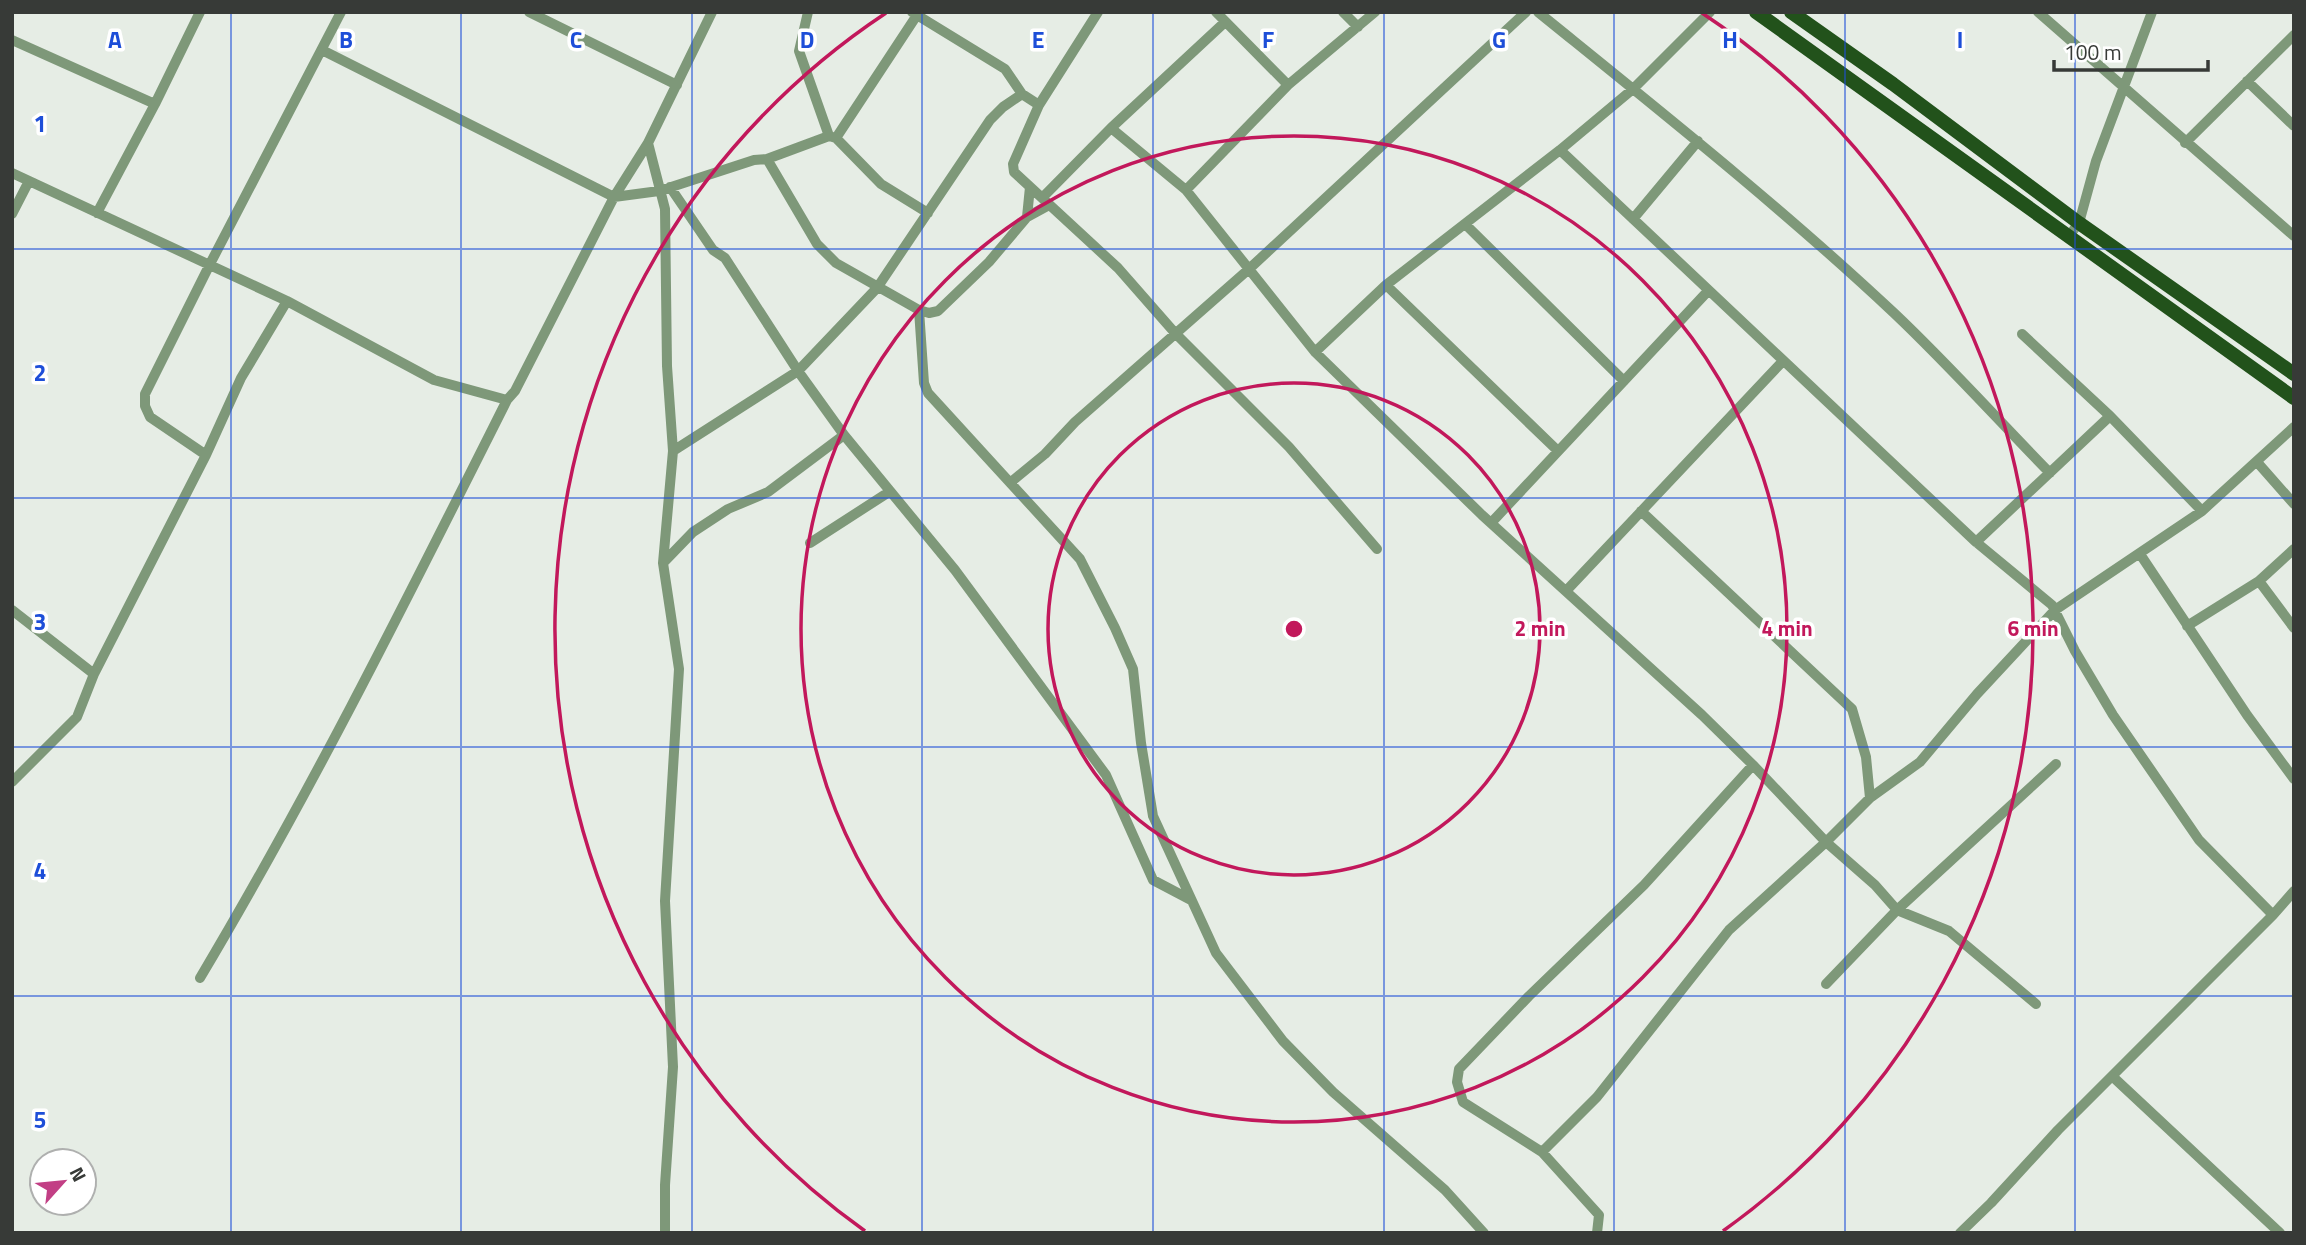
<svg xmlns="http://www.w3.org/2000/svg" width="2306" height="1245" font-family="'Titillium Web',sans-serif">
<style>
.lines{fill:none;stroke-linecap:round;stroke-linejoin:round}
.minor{stroke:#7e9879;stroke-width:10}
.major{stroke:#22521b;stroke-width:14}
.grid{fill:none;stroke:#1d4ed8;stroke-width:2;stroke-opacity:0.55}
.ring{fill:none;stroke:#c2185b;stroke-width:3.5}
.grid-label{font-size:23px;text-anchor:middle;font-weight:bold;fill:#1d4ed8;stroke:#fff;stroke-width:7;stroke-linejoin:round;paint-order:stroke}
.centre{fill:#c2185b;stroke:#fff;stroke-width:3.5}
.ring-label{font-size:21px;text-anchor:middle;font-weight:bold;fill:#c2185b;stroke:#fff;stroke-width:7;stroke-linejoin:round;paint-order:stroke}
</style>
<rect width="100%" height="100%" fill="#e6ede5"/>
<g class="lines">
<!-- minor -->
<path class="minor" d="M529,12L677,85
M808,12L799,51L829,136L836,138L881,184L928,213
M912,12L1005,69L1022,94L1039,105
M1098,12L1039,105L1013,164L1014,172L1118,268L1175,333L1289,447L1377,549
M1216,12L1288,85
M1343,12L1358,27
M1538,12C1659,110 1781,207 1894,313C1948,364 1998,420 2050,473
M2038,12L2294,236
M12,40L155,104
M322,50L614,197L659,191L754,160L767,159L829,136
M2247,81L2294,126
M1111,128L1186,190L1315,352L1482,515L1702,715L1753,765L1826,842L1875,885L1897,910L1949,931L2036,1004
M836,138L917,15
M2185,143L2294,35
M1560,150L1976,542L2052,605L2075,651L2113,715L2199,840L2273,915
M767,159L817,244L836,263L919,310L929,313L938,311L989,262L1027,217L1049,205
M12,173L287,301
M670,187L713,250L725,258L798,371L844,435L955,570L1106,775L1153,880L1191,900
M1186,190L1288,85L1375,12
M1042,198L1111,128L1224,23
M97,213L155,104L200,12
M12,214L29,181
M1027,217L1030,187
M1633,219L1698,141
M1465,224L1624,381
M2068,237L2079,223L2096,161L2152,12
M1386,285L1558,451
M919,310L924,383L928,393L1080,559L1115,628L1133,669L1141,743L1153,816L1216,953L1283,1041L1333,1092L1445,1190L1484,1233
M2022,334L2110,416L2202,511
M1315,352L1386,285L1560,150L1633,89L1710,12
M673,451L798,371L877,288L990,120L1003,107L1022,94
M206,455L150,417L145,406V394L210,264L341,12
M2257,462L2294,504
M1011,482L1045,454L1075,422L1249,269L1526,12
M1641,511L1852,709L1866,757L1870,798
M1491,523L1708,291
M1976,542L2110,416
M810,543L889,492
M2140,554L2247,715L2294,779
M663,563L693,532L728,509L768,492L844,435
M2259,581L2294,628
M1566,591L1783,361
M12,610L94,674
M2187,626L2259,581L2294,549
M12,782L77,717L94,674L206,455L241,378L287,301L434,380L507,400L515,391L614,197L648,143
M200,978C312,790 409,595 507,400
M1826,984L1897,910L2056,764
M2112,1076L2280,1233
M1542,1152L1597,1097L1729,930L1826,842L1870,798L1920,762L1977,694L2055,610L2202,511L2294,427
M665,1233V1185L673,1067L665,901L679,669L663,563L673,451L667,366L665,209L648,143L712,12
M1597,1233L1599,1215L1542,1152L1463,1102L1457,1082L1459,1069L1529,996L1644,885L1753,765
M1960,1233L1991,1203L2058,1130L2273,915L2294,891"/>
<!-- major -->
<path class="major" d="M1756,12L2294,398
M1791,12L1893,84L2079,223L2294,374"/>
</g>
<!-- grid -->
<path class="grid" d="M231,12V1233M461,12V1233M692,12V1233M922,12V1233M1153,12V1233M1384,12V1233M1614,12V1233M1845,12V1233M2075,12V1233M12,249H2294M12,498H2294M12,747H2294M12,996H2294"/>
<!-- distance rings -->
<g class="ring">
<circle cx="1294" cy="629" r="246"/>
<circle cx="1294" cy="629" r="493"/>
<path d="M865 1231A739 739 0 0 1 886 13M1702 13A739 739 0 0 1 1723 1231"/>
</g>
<g class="grid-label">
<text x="115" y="48">A</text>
<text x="346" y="48">B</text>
<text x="576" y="48">C</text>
<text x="807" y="48">D</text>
<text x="1038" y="48">E</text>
<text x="1268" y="48">F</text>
<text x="1499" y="48">G</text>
<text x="1730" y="48">H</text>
<text x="1960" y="48">I</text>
<text x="40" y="132">1</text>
<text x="40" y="381">2</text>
<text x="40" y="630">3</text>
<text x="40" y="879">4</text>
<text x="40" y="1128">5</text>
</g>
<circle cx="1294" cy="629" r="10" class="centre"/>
<g class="ring-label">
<text x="1540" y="636">2 min</text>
<text x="1787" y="636">4 min</text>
<text x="2033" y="636">6 min</text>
</g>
<!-- border -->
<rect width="2306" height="1245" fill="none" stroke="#373a37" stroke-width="28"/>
<!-- north arrow -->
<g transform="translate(63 1182) rotate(63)"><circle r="33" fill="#ffffff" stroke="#afb0af" stroke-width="2"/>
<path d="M0-5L12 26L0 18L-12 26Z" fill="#c23f85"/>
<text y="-10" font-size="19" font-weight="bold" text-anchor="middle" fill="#373a37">N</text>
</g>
<!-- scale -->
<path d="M2054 60v10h154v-10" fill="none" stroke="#373a37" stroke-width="3.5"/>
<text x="2064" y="60" font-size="21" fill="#373a37" stroke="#ffffff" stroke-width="5" paint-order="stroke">100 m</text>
</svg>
